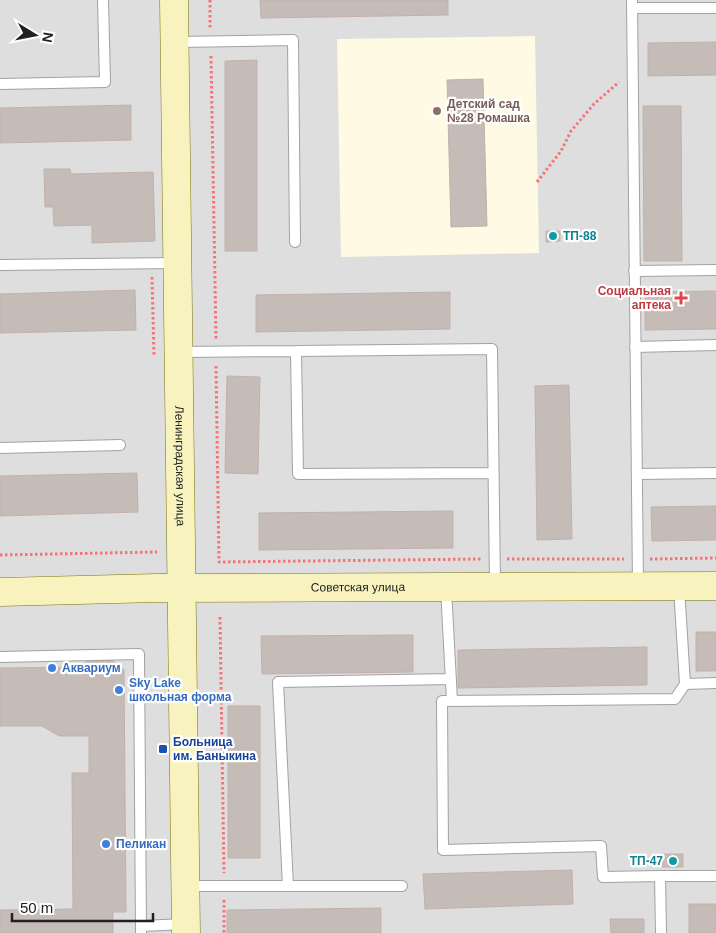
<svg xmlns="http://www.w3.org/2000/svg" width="716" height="933" font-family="Arial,sans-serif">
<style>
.residential{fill:#dfdede}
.education{fill:#fefae3}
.building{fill:#c5bbb7;stroke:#c2b1aa}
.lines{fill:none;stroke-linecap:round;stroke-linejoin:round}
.lane-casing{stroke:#a2a2a2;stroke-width:12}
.secondary-casing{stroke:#777308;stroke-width:29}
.path{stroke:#f67479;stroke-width:3;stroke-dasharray:2.5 2.5;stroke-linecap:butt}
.lane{stroke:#fff;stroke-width:10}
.secondary{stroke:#f8f3be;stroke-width:28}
.education-dot{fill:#8d6e63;stroke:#fff;stroke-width:2}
.culture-dot{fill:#0f9aa8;stroke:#fff;stroke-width:2}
.health-dot{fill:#e0444e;stroke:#fff;stroke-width:2}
.shop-dot{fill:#3f7fe0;stroke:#fff;stroke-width:2}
.transit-dot{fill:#1a4fb4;stroke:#fff;stroke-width:2}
.labels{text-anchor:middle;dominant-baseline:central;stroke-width:4.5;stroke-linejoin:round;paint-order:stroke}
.education-label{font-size:12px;font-weight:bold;fill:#785e54;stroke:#fff;text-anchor:start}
.culture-label{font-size:12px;font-weight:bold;fill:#0d838f;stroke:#fff;text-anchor:start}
.health-label{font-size:12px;font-weight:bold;fill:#be3a42;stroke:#fff;text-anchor:end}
.street-label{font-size:12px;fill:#212121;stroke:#fff}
.shop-label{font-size:12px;font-weight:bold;fill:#366cbe;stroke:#fff;text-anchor:start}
.transit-label{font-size:12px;font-weight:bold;fill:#164399;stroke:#fff;text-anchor:start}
</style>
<rect width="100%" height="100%" fill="#f1ece8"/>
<!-- residential -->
<path class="residential" d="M0,0H164L175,574L0,577Z
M187,0H716V576L194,577Z
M716,595V933H200L195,600Z
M178,598L183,933H0V602Z"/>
<!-- education -->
<path class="education" d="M535,36L539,253L341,257L337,39Z"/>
<!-- building -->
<path class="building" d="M260,0H448V15L261,18Z
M716,42V75L648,76V43Z
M257,60V251H225V61Z
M483,79L487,226L451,227L447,80Z
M131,105V140L0,143V108Z
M643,106H681L682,261H644Z
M44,169H70L71,174L153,172L155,241L92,243V225L54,226L53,207H45Z
M546,231H560V241L546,242Z
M135,290L136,330L0,333V294Z
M716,291V329L645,330V292Z
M450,292V329L256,332V295Z
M227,376L260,377L258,474L225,473Z
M569,385L572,539L537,540L535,386Z
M137,473L138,512L0,516V476Z
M716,506V540L652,541L651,507Z
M453,511V548L259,550V513Z
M696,632H716V671H696Z
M413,635V672L262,674L261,636Z
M647,647V685L458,688V650Z
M87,660L113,661L124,670L126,912H113V933H0V910L73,909L72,773H89V736H59L42,726H0V668L83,667Z
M228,706H260V858H228Z
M663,854H683V867H662Z
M572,870L573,904L425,909L423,874Z
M689,904H716V933H689Z
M381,908V933H227V910Z
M610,919H644V933H611Z"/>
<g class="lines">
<!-- lane casing -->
<g class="lane-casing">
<path id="lane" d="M632,0L638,586
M632,8H716
M176,42L293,40L295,242
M0,84L105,82L103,0
M0,265L176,263
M634,271L716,270
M635,347L716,345
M296,351L492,349L495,585
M180,352L296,351L298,474L493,473
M0,448L120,445
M637,474L716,473
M679,587L685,684L716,683
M446,588L452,701
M0,657L139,654L141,933
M660,876L603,877L601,846L443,850L442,701L675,699L685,684
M186,886H402
M288,886L278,682L451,679
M141,926L185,924
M661,933L660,876H716"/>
</g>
<!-- secondary casing -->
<g class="secondary-casing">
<g id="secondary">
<path id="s1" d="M174,0L186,933"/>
<path id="s2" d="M0,592L157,588L716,586"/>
</g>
</g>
<!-- path -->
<path class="path" d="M210,0V29
M211,56L216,339
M537,182L561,151L571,131L594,104L619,82
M152,277L154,356
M216,366L219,562L481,559
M0,555L157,552
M507,559H624
M650,559L716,558
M220,617L224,873
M224,900V933"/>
<!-- lane -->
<use href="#lane" class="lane"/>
<!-- secondary -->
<use href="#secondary" class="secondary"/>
</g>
<!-- markers -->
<circle class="education-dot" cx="437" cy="111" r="5"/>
<g class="culture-dot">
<circle cx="553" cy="236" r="5"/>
<circle cx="673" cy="861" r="5"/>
</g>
<path class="health-dot" d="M678.5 290.5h5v5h5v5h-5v5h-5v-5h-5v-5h5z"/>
<g class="shop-dot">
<circle cx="52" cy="668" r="5"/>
<circle cx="119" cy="690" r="5"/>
<circle cx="106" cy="844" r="5"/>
</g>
<rect class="transit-dot" x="158" y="744" width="10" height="10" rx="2.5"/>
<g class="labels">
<!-- education labels -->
<g class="education-label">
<text x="447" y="104">Детский сад<tspan x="447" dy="14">№28 Ромашка</tspan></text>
</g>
<!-- culture labels -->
<g class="culture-label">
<text x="563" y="236">ТП-88</text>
<text x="663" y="861" text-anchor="end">ТП-47</text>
</g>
<!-- health labels -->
<g class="health-label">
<text x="671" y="291">Социальная<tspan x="671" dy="14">аптека</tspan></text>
</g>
<!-- street labels -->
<g class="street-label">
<text stroke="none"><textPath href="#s1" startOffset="466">Ленинградская улица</textPath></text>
<text stroke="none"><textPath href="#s2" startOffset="358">Советская улица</textPath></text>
</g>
<!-- shop labels -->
<g class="shop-label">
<text x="62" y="668">Аквариум</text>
<text x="129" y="683">Sky Lake<tspan x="129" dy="14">школьная форма</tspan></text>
<text x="116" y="844">Пеликан</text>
</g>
<!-- transit labels -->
<g class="transit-label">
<text x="173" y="742">Больница<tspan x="173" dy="14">им. Баныкина</tspan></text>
</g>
</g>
<!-- north arrow -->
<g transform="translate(35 35) rotate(100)" stroke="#ffffff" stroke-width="4" paint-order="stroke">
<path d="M0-4L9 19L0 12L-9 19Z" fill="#212121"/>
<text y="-8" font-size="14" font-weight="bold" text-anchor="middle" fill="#212121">N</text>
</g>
<!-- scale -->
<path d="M12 913v8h141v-8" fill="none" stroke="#212121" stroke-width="2.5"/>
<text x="20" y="913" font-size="15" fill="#212121" stroke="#ffffff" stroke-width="4" paint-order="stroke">50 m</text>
</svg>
